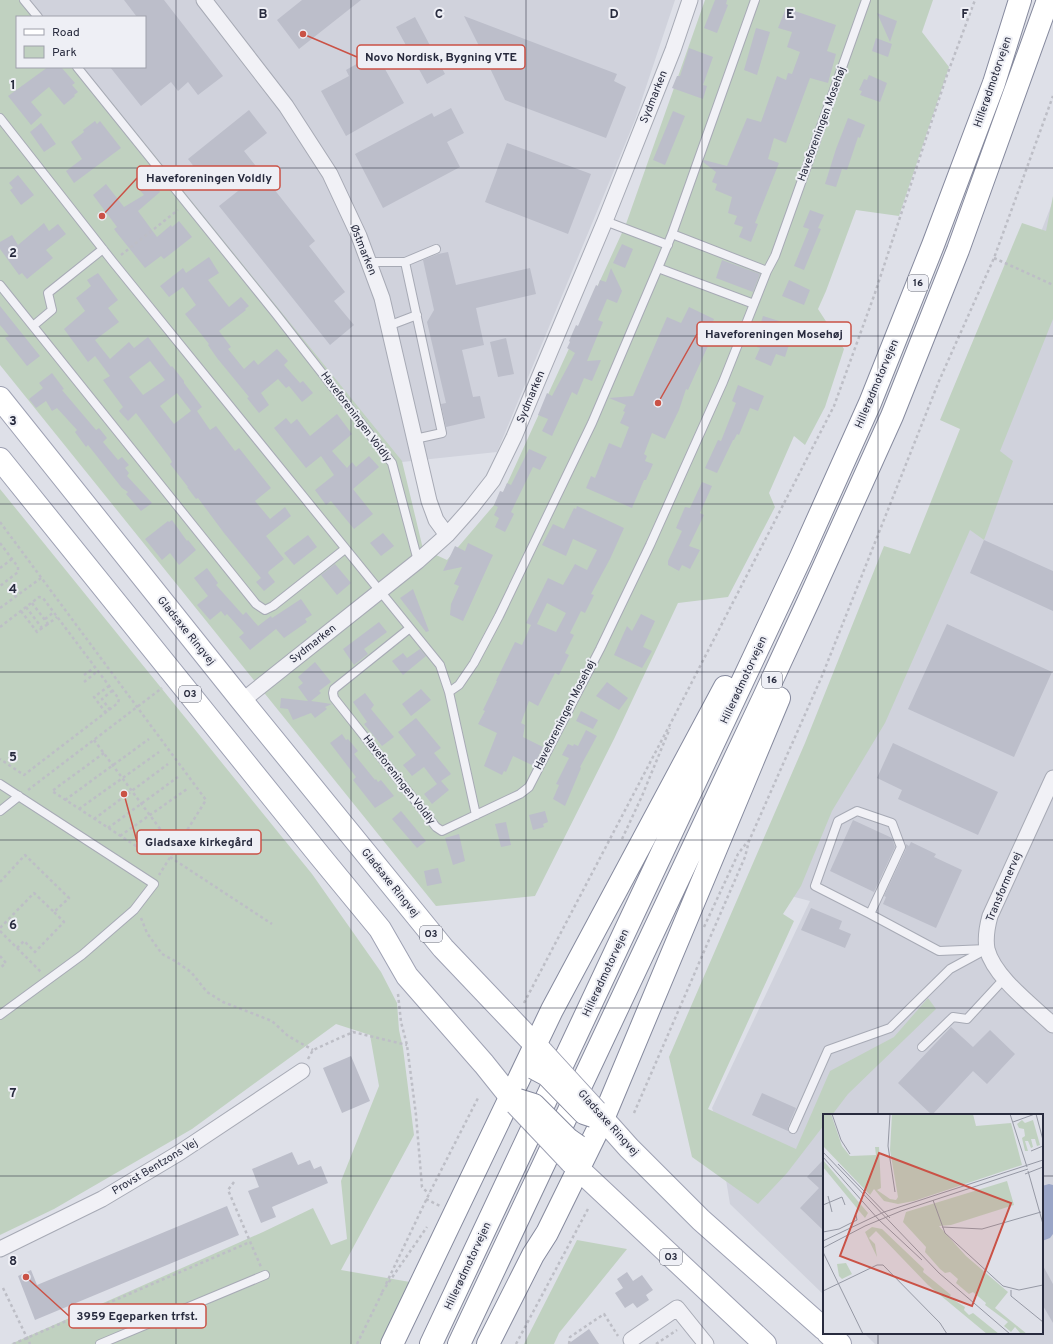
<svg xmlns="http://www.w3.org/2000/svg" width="1053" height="1344" font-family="Overpass,sans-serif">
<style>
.built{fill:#d0d2dc}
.green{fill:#c0d1c0}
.water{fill:#9aa5c7}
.building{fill:#bcbeca;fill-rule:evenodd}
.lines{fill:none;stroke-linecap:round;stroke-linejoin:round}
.lane-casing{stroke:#a7aab5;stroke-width:10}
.street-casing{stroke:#a7aab5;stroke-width:17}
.primary-casing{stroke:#9ea1b3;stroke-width:24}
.highway-casing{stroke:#868a9e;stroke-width:24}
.path{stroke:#bdbec6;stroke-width:2.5;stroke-dasharray:3 3;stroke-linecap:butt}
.lane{stroke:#f1f1f6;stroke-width:8}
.street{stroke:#f1f1f6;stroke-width:15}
.primary{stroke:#fff;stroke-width:22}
.highway{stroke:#fff;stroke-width:22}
.primary-bridge-casing{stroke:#9ea1b3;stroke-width:24;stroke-linecap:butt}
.highway-bridge-casing{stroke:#868a9e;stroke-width:24;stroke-linecap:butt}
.primary-bridge{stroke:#fff;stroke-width:22}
.highway-bridge{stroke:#fff;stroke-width:22}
.grid{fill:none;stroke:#282b3e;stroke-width:1;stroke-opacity:0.55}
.labels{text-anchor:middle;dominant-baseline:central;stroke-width:4;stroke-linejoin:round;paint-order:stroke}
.shield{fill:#eeeff5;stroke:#636675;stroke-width:1}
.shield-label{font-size:10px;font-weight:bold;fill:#282b3e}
.street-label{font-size:11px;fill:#282b3e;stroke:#eeeff5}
.inset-road{fill:none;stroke:#9598a4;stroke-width:1}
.view{fill:#ca5246;fill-opacity:0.15;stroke:#ca5246;stroke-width:2}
.inset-edge{fill:none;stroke:#282b3e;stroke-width:2}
.grid-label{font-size:13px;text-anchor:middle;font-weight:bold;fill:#282b3e;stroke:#eeeff5;stroke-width:4;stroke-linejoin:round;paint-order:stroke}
.leader{fill:none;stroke:#ca5246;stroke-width:1.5}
.callout-dot{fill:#ca5246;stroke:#eeeff5;stroke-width:1.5}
.callout{fill:#eeeff5;stroke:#ca5246;stroke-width:1.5}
.callout-label{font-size:12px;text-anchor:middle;font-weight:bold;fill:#282b3e}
</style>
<rect width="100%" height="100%" fill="#dee0e8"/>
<!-- built -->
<path class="built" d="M29,0H675L635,120L497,452L402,462L83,67H145V17H42Z
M1053,201V1344H875L864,1333H1042V1115H824V1295L730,1204L716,1119L712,1108L810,901L783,894Z"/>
<!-- green -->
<path class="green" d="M0,0H29L42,17H17V67H83L402,461L423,549L447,560L501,497L626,224L705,0H933L922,32L949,67L899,216L856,210L826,291L818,309L844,349L825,407L805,445L794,436L769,493L775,507L728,597L678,603L614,739L535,896L436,906L0,365Z
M1053,196V319L1000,451L1013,461L984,540L970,530L885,723L832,811L801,886L783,914L794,921L708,1109L796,1149L830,1071L894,1037L928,998L936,1009L848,1094L832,1115H824V1125L787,1173L758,1204L692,1157L669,1057L805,743L884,546L910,554L960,429L940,420L1022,223L1046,231Z
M0,489L312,874L381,972L397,1003L399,1030L403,1048L414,1135L341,1270L410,1282L381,1344H11L263,1232L313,1208L331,1245L347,1239L341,1181L379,1086L370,1035L336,1024L192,1129L54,1209L0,1235Z
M577,1240L627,1249L559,1333L554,1344H524Z"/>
<!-- water -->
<path class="water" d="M1049,1184L1053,1185V1234L1050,1238L1042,1241V1186Z"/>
<!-- building -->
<path class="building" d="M124,0H164L223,76L198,95L188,82L178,91L171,82L141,106L110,67H145V17H137Z
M302,0H361L299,49L277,20Z
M715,0H727L726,4L728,5L717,33L704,28Z
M786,8L836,25L827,51L836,54L828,83L810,78L786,143L774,138L768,159L779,163L755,223L758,224L751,242L739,237L743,227L734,224L737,216L728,213L732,197L715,190L717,184L712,182L716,172L703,162L704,160L727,166L747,118L761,122L777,76L786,80L788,73L792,74L800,52L787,47L792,32L778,28Z
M877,13L897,21L890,42Z
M464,16L617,74L614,81L626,87L606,138L505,100L488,64L480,61L483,54Z
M415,17L445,74L427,84L396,27Z
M756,28L770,32L757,75L744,70Z
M876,38L892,44L888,57L872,51Z
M689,48L713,57L703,85L707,86L703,99L672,88L677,76H680Z
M376,53L404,103L346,136L321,91L349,76L346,70Z
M48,67H61L75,83L72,85L78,92L74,95L75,96L64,105L49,87L31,102L42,115L31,125L8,96Z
M869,75L887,83L880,102L860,95L862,91L859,90L864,79L867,80Z
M451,108L464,133L447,142L460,167L383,208L355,154L432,113L434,117Z
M249,110L267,133L244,151L315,241L309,246L345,292L334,301L354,325L330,345L219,206L243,187L226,166L206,182L188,159Z
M673,111L685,116L665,165L653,160Z
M848,118L865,125L860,138L858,137L847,170L842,169L836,187L825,184L836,149Z
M95,121L97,124L100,121L121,148L74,183L66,171L82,159L71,142L84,132L83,130Z
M41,123L56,144L44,152L30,132Z
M507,143L591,174L568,234L485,202Z
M18,175L34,195L21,205L10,190L13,188L9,183Z
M148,180L155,188L157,187L160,192L138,211L157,237L171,225L172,227L179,221L192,237L164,259L161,256L145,268L117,233L114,229L117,227L93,195L106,184L124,207L144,195L138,188Z
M810,210L824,215L818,228L821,229L804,270L794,266L809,229L803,227Z
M44,223L49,231L58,224L66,234L46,250L53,258L27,279L22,273L19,275L0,249V242L12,235L18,245Z
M622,244L633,249L625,268L613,263Z
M448,252L456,285L530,268L536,294L476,308L484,345L462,350L473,397L480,396L485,418L446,427L441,404L446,403L427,322L434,310L423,260L438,254Z
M209,257L219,273L208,280L229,307L241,297L249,306L245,309L246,310L219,331L231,347L228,349L244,369L254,360L258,365L277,349L288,361L284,365L300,383L303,381L313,393L302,402L289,386L286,388L278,379L261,393L269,405L259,413L247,398L249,397L217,358L208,345L209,344L185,314L196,305L183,287L169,297L160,286L183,268L186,273Z
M722,260L760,274L753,292L716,278Z
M611,268L622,291L617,303L607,299L598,320L603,322L587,361L601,360L592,381L584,378L577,395L572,392L552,436L542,431L548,419L538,415L547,393L552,396L575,353L567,348L570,342L569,341L576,325L578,326L596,285L598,286L600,280L606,282Z
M98,273L118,300L108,308L119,322L95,340L110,359L129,342L134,348L148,337L171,367L172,366L184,381V383L202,407L197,411L210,430L216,426L235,451L239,448L271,488L255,501L270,519L285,507L291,516L266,536L284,559L269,571L268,573L275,582L264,591L256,582L261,578L224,533L198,498L196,499L187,487H188L170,464L172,462L170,458L136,413L128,421L119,411L123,407L103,380L110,376L95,356L88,362L64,329L85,311L76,298L91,286L87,280ZM150,361L165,380L143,395L129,377ZM177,393L191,411L174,424L160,406Z
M789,280L810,290L804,305L782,296Z
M0,306L40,356L27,366L5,338L9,336L0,325Z
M689,307L714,319L708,333L713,335L688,390L686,389L679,410L665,439L652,433L644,454L647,456L645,461L653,464L646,480H644L632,508L586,488L591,476L595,478L609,443L621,448L629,427L620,423L625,412L623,411L626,405L609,398L633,396L667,317L681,323Z
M763,316L795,326L785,357L776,354L771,366L755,359L760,348L757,347L765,331L759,329Z
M506,338L514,374L498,377L490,342Z
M52,373L64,389L62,390L96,430L99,428L107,438L103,442L118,460L122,457L129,465L125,468L129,473L127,476L152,503L141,511L126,494L128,492L122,488L88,445L86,447L75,432L77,430L57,408L52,411L46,401L36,408L29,399L43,388L39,383Z
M738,385L764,396L758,411L750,408L739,435L737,434L734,440H733L717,473L705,468L718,440L721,441L736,403L732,401Z
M337,414L352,434L332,451L347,468L352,462L356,467L369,456L379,467L353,489L373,514L354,529L331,501L326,505L315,490L334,475L321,456L306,468L274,428L286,418L291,424L297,419L310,436Z
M529,449L547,457L540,470L533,467L511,512L514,514L505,532L495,527L499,518L494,515L498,507L494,505L500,491L503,492L507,483L511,485Z
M702,482L712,486L700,513L704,515L689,546L700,550L690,569L682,565L679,571L668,565V561L682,531L676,528L685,507L690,508Z
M577,506L624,528L610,559L591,594L594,595L585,613L581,611L570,633L574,635L565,653L569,655L559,675L555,673L538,706L529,701L521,723L525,725L523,737L543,747L534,766L513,756L506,772L504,771L502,775L484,766L497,733L478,724L485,711L483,710L497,681H496L515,642L522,645L531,625L526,623L548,578L563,585L575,564L587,570L597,550L573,539L566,556L542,545L553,524L564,529L574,508L576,509ZM547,603L566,613L556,632L537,624Z
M172,520L187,541L188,540L196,550L179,565L170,553L162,560L145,539L168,521L169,522Z
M383,533L394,546L381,556L370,543Z
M308,535L317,547L294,565L284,553Z
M984,540L1053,571V611L970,573Z
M468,543L493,555L463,621L450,615L451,604L459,586L454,584L462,567L443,571L455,546L465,551Z
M335,564L351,583L337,595L321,575Z
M207,568L218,583L216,585L243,615L246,612L258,626L271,616L272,618L301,599L312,615L305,619L307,622L284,638L276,629L250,650L239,637L244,633L227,614L225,616L221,611L210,620L197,605L208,596L194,578Z
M413,589L429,631L426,632L400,598Z
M641,614L655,621L643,647L652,651L642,668L614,655L627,626L632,631Z
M379,622L387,632L364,649L368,654L354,665L343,649Z
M947,624L1052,672L1014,757L908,709Z
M420,649L426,656L403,675L392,661L403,653L407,658Z
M315,662L331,682L319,691L321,693L311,701L332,704L325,707L327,709L315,718L311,713L293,720L288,709L280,708L281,698L308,701L298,687L303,683L298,677Z
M607,682L628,698L619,710L596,696Z
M421,689L431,700L411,716L402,704Z
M365,693L374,705L371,709L394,737L382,746L364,724L367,722L353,702Z
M581,711L598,720L593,729L576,721Z
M416,718L441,748L434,753L451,774L441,781L449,790L432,804L424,794L437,784L424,767L412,776L403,765L416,755L398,732Z
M586,730L597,736L580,767L581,768L565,806L553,799L559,785L556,784L569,758L562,755L568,744L573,746L574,744L578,746Z
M342,734L346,740L348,739L358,751L354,754L375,780L376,779L378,782L381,780L394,796L375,808L353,780L356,777L330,743Z
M893,743L998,792L978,835L898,799L902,790L877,778Z
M401,811L426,841L417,848L392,819Z
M545,811L548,822L543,824L544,827L533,830L529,815Z
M853,820L892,838L895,847L874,892L830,871Z
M506,822L511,845L501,847L495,824Z
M459,834L465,861L453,865L445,838Z
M911,842L936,854L934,857L962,870L936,928L883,904L886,897L884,896L906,849V844L909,846Z
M438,868L442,883L427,886L424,871Z
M811,908L842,921L839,929L851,934L845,948L801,930Z
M951,1027L973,1047L990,1030L1015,1054L987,1084L973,1071L932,1115L898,1083Z
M351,1056L370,1101L342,1113L323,1068Z
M762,1093L796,1108L788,1127V1131L752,1115Z
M292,1152L298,1165L310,1160L314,1169L321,1166L328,1183L272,1207L276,1217L261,1223L248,1191L259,1187L252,1169Z
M824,1159V1231L800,1208L819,1188L807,1177Z
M227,1206L239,1235L35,1320L18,1276L31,1270L37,1285Z
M1042,1264L1053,1284V1323L1042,1304Z
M627,1272L633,1281L642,1275L653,1290L646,1295L649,1300L637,1308L633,1303L625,1308L615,1293L623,1288L617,1279Z
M589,1329L599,1344H568Z"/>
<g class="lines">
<!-- lane casing -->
<g class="lane-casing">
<path id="lane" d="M24,0L38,17
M77,67L276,314L392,463L418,561
M0,118L113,262L440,665L449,692L476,815
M605,221L668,245
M672,234L755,0
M369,262H405L442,433L415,439
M405,262L436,249
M767,271L775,256L866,0
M0,285L256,604L265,610L273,606L345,549
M33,326L52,310L48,293L103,249
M388,326L417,315
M410,628L334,689L333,693L334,698L436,827L442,831L520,794L529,787L600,649L650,545L723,382L767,271L672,234L658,268L754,304
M449,692L459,685L474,663L499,616L592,423L658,268
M0,784L154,884L134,910L82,955L0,1015
M0,811L19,796
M870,914L815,886L838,821L857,811L892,823L901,847L870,914L939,951L987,949
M922,1047L953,1017L967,1019L1004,979
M793,1129L828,1050L890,1028L950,969L985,950
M100,1344L265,1275"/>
</g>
<!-- street casing -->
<g class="street-casing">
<path id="street" d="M204,0L286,106L330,174L359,236L382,298L429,501L436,520L447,535
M242,701L418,561L447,535L471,508L493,480L514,437L605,221L673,50L690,0
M1053,778L990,916C987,927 985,938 987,949C994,977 1032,1005 1053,1025
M0,1249L102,1199L179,1153L302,1071
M631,1340L677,1308L706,1344"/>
</g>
<!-- primary casing -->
<g class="primary-casing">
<path id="primary" d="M0,398L242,701L443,948L542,1052
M0,459L320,856L380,929L407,976L484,1064L516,1104
M596,1111L629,1148L701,1220L824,1329
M571,1162L765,1344
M828,1333L840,1344"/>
</g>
<!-- highway casing -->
<g class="highway-casing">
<path id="highway" d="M392,1344L552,1010L725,687
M431,1344L800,559L870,403L933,245L994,83L1020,0
M459,1344L764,697L808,602L892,416L958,250L1048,0
M488,1344L533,1255L547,1233L603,1119L779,698"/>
</g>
<!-- path -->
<path class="path" d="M121,255L178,210
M994,258L1053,285
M0,522L206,800L159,875
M0,543L18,567V572L0,586
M0,568L12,559
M32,603L48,624L57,617
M26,607L42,628L48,624
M0,608L41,578
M21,611L37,632L42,628
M45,619L54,612
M0,627L39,597L43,598L119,699L118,703L24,775L0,759
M84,675L95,667
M84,682L98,671
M110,710L102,699L113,690
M106,713L94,697L109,686
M94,740L175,849
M104,753L52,791L136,846L161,829
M28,790L162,688
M65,800L149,739
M79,809L159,752
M94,819L168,764
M108,828L178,777
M120,836L187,789
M622,839L642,796L670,728
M170,857L272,924
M0,882L25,855L69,898L54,912L34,893L0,928
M141,918L147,933L162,954L175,961L191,972L207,992L223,1002L272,1021L288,1036L313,1050
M704,927L738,854L748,841
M0,931L41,972
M17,948L24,941L35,952L64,922L54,912
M0,956L6,963L0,968
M398,994L401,1022L407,1045L416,1115L422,1187L429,1194
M524,1003L676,713L834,406L875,293L947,75L975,0
M308,1059L313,1050L353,1032L407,1045
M634,1113L745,857L749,841L822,676L939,381L994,258L1053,96
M234,1182L228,1190L261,1267
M426,1199L440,1206
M386,1284L429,1194L478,1098
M3,1288L30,1344
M382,1292L427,1227
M13,1344L250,1242
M357,1344L383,1291
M516,1344L589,1207
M569,1344L570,1337L604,1314L618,1336
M656,1344L677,1330"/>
<!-- lane -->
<use href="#lane" class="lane"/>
<!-- street -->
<use href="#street" class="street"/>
<!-- primary -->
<use href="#primary" class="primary"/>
<!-- highway -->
<use href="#highway" class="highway"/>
<!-- primary-bridge casing -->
<g class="primary-bridge-casing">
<path id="primary-bridge" d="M542,1052L596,1111
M516,1104L571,1162"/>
</g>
<!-- highway-bridge casing -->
<g class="highway-bridge-casing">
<path id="highway-bridge" d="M534,1068L547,1075L584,1113L593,1116
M518,1100L534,1105L568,1139L578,1146"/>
</g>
<!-- primary-bridge -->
<use href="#primary-bridge" class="primary-bridge"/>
<!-- highway-bridge -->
<use href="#highway-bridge" class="highway-bridge"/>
</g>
<!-- grid -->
<path class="grid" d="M176,0V1344M351,0V1344M526,0V1344M702,0V1344M878,0V1115M0,168H1053M0,336H1053M0,504H1053M0,672H1053M0,840H1053M0,1008H1053M0,1176H824M1042,1176H1053M878,1333V1344"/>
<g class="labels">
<!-- shield labels -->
<g class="shield">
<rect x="908" y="275" width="20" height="16" rx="3"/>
<rect x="762" y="672" width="20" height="16" rx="3"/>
<rect x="179" y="686" width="22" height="16" rx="3"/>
<rect x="420" y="926" width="22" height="16" rx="3"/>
<rect x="660" y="1249" width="22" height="16" rx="3"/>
</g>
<g class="shield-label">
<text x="918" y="283">16</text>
<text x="772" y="680">16</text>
<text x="190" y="694">O3</text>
<text x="431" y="934">O3</text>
<text x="671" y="1257">O3</text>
</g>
<!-- street labels -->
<g class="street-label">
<text transform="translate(993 82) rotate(-71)">Hillerødmotorvejen</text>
<text transform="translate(654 97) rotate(-68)">Sydmarken</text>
<text transform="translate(822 124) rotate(-70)">Haveforeningen Mosehøj</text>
<text transform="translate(363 250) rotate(68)">Østmarken</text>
<text transform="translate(877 384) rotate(-67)">Hillerødmotorvejen</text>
<text transform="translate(531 397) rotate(-67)">Sydmarken</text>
<text transform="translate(356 417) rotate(53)">Haveforeningen Voldly</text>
<text transform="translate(186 631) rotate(51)">Gladsaxe Ringvej</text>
<text transform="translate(313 644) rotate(-38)">Sydmarken</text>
<text transform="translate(744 680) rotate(-65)">Hillerødmotorvejen</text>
<text transform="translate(565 715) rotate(-63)">Haveforeningen Mosehøj</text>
<text transform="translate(399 780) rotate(52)">Haveforeningen Voldly</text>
<text transform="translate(390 883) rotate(51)">Gladsaxe Ringvej</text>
<text transform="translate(1004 887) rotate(-67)">Transformervej</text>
<text transform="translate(606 973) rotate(-65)">Hillerødmotorvejen</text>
<text transform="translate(608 1123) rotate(48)">Gladsaxe Ringvej</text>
<text transform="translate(155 1167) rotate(-31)">Provst Bentzons Vej</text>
<text transform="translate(468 1266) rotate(-65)">Hillerødmotorvejen</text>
</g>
</g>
<!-- overview -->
<g transform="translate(823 1114)">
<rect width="220" height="220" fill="#dee0e8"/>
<path d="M0,0H8L19,32L27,42L53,41L52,33H56L58,74L54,76L67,85L73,86L75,83L67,36L69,0H150L153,12L188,9L199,51L91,87L75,90L61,87L51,75L47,81L0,32ZM199,6L202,9L210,6L217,31L214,32L212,25H208L210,33L208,34L205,27H202L205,37H202L199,24L202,22L201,15L196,14L194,10ZM0,46L45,99L42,104L0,53ZM184,67L191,91L128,111L116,112L143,142L185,178L172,194L204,220H198L192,213L188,218L181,212L185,208L162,191L163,189L150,178L146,180L133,169L135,165L127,158L122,159L117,155L102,138L103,133L80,108L83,98ZM49,113L59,115L101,155L100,158L128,181L126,183L142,193L141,196L146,201L150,199L176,220H164L105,171L53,117L46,124L52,130L54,143L42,118ZM23,149L29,160L19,165L16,162L14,150Z" fill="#c0d1c0"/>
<path class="inset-road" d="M9,0L18,26L27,40M67,0L65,32L72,78M187,0L204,53M213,0L220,26M190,8L212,0M208,37L220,32M0,38L116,159L187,220M0,43L56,106L99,146M15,50L67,104M205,57L220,110M202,60L220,53M5,82L9,98M110,86L122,119L180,172L196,176L220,171M0,91L19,83L22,91M119,113L159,115L218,98M0,118L16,115L34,106L33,101M0,127L61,98L220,46M0,134L42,112L78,97L205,55M0,138L40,220M188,176V182L220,208M0,177L54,151H60L117,209L124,220"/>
<path class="view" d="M56,39L188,89L149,192L17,142Z"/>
<rect width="220" height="220" class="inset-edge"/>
</g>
<g class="grid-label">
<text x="263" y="18">B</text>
<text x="439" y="18">C</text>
<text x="614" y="18">D</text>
<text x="790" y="18">E</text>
<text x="965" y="18">F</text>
<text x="13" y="89">1</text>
<text x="13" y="257">2</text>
<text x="13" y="425">3</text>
<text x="13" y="593">4</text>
<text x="13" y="761">5</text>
<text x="13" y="929">6</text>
<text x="13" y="1097">7</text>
<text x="13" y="1265">8</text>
</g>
<!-- callouts -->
<path class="leader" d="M303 34L357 57M102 216L137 178M658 403L697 334M124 794L137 842M26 1277L69 1316"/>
<g class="callout-dot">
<circle cx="303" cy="34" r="4"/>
<circle cx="102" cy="216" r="4"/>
<circle cx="658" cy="403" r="4"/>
<circle cx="124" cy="794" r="4"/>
<circle cx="26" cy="1277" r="4"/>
</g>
<g class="callout">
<rect x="357" y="45" width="168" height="24" rx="4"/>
<rect x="137" y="166" width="143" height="24" rx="4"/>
<rect x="697" y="322" width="154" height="24" rx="4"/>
<rect x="137" y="830" width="124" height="24" rx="4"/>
<rect x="69" y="1304" width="137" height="24" rx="4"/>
</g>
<g class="callout-label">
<text x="441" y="61">Novo Nordisk, Bygning VTE</text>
<text x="209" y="182">Haveforeningen Voldly</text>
<text x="774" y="338">Haveforeningen Mosehøj</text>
<text x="199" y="846">Gladsaxe kirkegård</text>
<text x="137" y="1320">3959 Egeparken trfst.</text>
</g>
<!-- legend -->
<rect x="16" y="16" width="130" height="52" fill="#eeeff5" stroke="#9fa1ac"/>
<rect x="24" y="29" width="20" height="6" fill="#ffffff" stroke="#9fa1ac"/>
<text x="52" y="36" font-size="12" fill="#282b3e">Road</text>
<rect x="24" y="46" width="20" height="12" fill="#c0d1c0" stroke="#9fa1ac"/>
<text x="52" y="56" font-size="12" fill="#282b3e">Park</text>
</svg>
